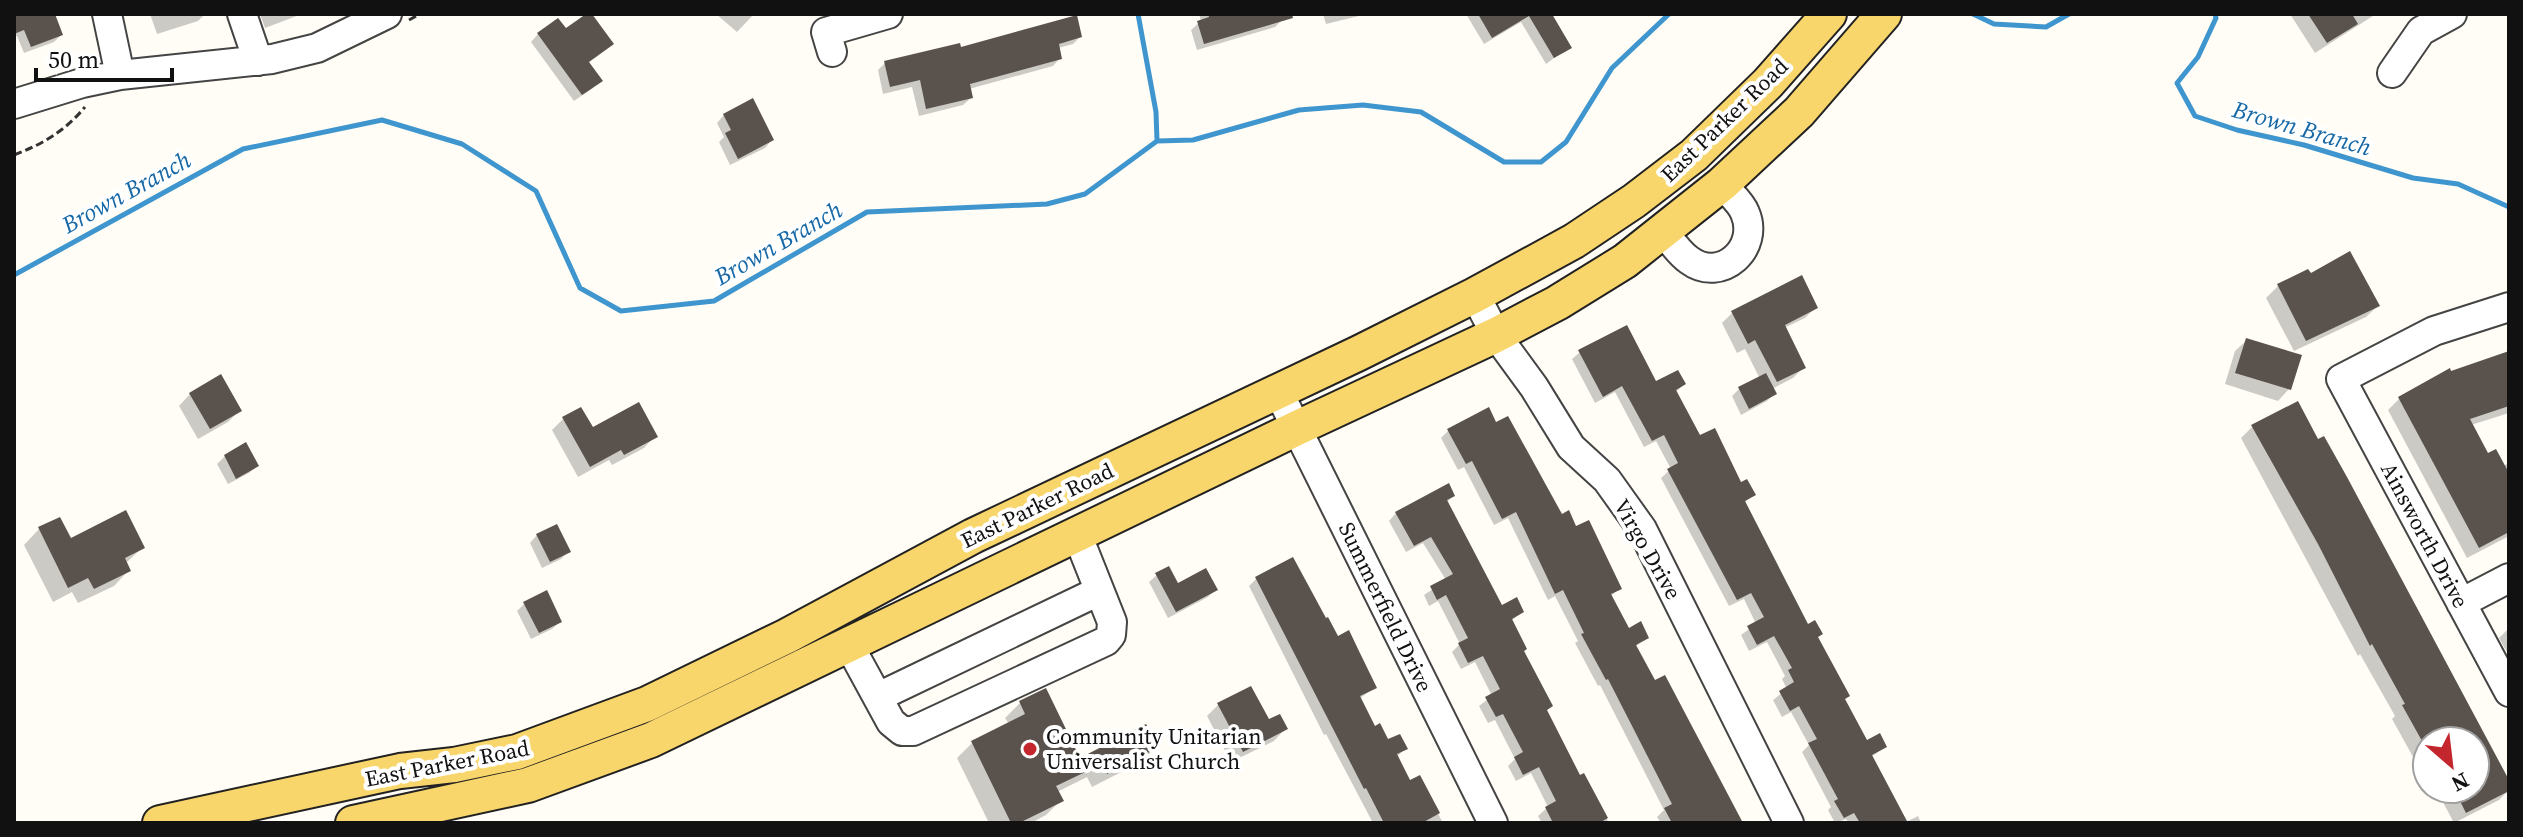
<svg xmlns="http://www.w3.org/2000/svg" width="2523" height="837" font-family="'Source Serif 4',serif">
<style>
.shadow{fill:#0003}
.lines{fill:none;stroke-linecap:round;stroke-linejoin:round}
.stream{stroke:#3f96cf;stroke-width:5}
.building{fill:#5a524d}
.minor-casing{stroke:#444;stroke-width:32}
.major-casing{stroke:#222;stroke-width:38}
.path{stroke:#333;stroke-width:3;stroke-dasharray:8 4;stroke-linecap:butt}
.minor{stroke:#fff;stroke-width:28}
.major{stroke:#f9d66b;stroke-width:34}
.poi-dot{fill:#c4262e;stroke:#fff;stroke-width:3}
.labels{text-anchor:middle;dominant-baseline:central;stroke-width:8;stroke-linejoin:round;paint-order:stroke}
.street-label{font-size:22px;fill:#111;stroke:#fff}
.poi-label{font-size:22px;fill:#111;stroke:#fff;text-anchor:start}
.water-label{font-size:24px;font-style:italic;fill:#1768a6;stroke:#fff}
</style>
<rect width="100%" height="100%" fill="#fffdf5"/>
<!-- shadow -->
<path class="shadow" d="M14,14H53L61,35L54,42L24,53L17,36L14,37Z
M150,14H205L198,21L157,34Z
M260,14H302L265,28Z
M590,14L587,63L593,88L574,101L531,42L538,34L565,31Z
M716,14H754L737,32Z
M1199,14H1280L1282,20L1275,27L1197,50L1191,30L1201,21Z
M1323,14H1367L1326,24Z
M1466,14H1549L1569,47L1546,64L1521,22L1484,44Z
M2290,14H2376L2315,53Z
M1080,37L1073,44L1058,48L1060,58L1053,66L969,89L971,98L963,105L919,116L912,87L883,94L878,70L885,63L959,50Z
M724,115L772,140L765,148L730,165L719,142L724,137L717,123Z
M2307,271L2378,306L2366,317L2294,351L2266,298L2278,286Z
M1816,307L1805,318L1784,328L1804,367L1793,378L1772,389L1774,394L1767,401L1741,415L1732,396L1739,389L1760,379L1745,349L1737,353L1722,323L1732,313Z
M2247,340L2289,389L2278,401L2225,384L2235,351Z
M1580,352L1655,384H1684L1675,393L1699,438L1741,485L1753,495L1744,503L1807,627L1816,638L1843,700L1866,743L1885,747L1871,757L1906,822L1918,816L1921,823H1849L1846,819L1835,823L1828,810L1831,807L1802,752L1809,745L1791,712L1782,717L1773,700L1787,689L1782,679L1785,676L1767,642L1749,651L1741,635L1756,624L1744,599L1729,606L1661,478L1671,469L1656,441L1644,447L1615,392L1595,403L1572,359Z
M2509,354V413L2471,425L2488,456L2503,466L2509,463V536L2467,558L2388,410L2400,398L2450,373Z
M190,394L240,410L228,422L198,439L179,406Z
M563,419L592,430L655,436L644,448L612,465L609,460L578,477L552,430Z
M1495,425L1561,516L1576,529L1620,588L1610,597L1628,630L1647,637L1635,647L1737,823H1661L1657,817L1664,810L1600,685L1598,686L1575,643L1578,641L1555,596L1548,600L1508,518L1494,525L1464,467L1458,470L1441,438L1449,430Z
M2252,427L2509,785V790L2499,800L2454,823L2436,789H2475V741H2427V782L2392,719L2395,716L2360,654L2358,656L2241,438Z
M225,456L257,466L249,473L228,484L217,464Z
M1453,496L1446,503L1501,607L1522,612L1511,621L1546,711L1579,777L1583,775L1609,823H1542L1538,816L1548,807L1531,773L1516,781L1508,766L1515,759L1495,720L1488,723L1479,706L1492,696L1475,662L1461,669L1452,652L1460,644L1438,601L1429,606L1424,595L1446,580L1423,543L1406,552L1389,521L1396,513Z
M39,529L70,540L143,547L126,563L129,570L114,586L78,603L72,592L53,602L24,545Z
M537,535L568,552L561,559L542,568L530,543Z
M1157,575L1177,586L1215,590L1208,597L1168,618L1149,582Z
M1256,579L1337,638L1374,688L1359,699L1374,728L1388,742L1405,748L1398,756L1409,783L1419,778L1443,823H1373L1326,734L1324,735L1249,586Z
M524,604L560,622L552,629L531,639L517,611Z
M2509,628V656L2499,638Z
M1020,703L1080,761L1156,747L1141,762L1092,787L1087,777L1057,792L1061,800L1046,815L1031,823H989L957,758L972,743L1009,724L1005,718Z
M1219,704L1268,722L1285,729L1274,741L1231,762L1207,716Z"/>
<g class="lines">
<!-- stream -->
<path class="stream" d="M1138,14L1156,112L1157,141
M1973,14L1994,24L2046,27L2069,14
M2215,14L2216,18L2198,57L2177,83L2195,116L2237,130L2304,145L2413,178L2458,184L2509,207
M14,275L243,149L382,120L462,144L536,191L580,288L621,311L714,301L867,212L1047,204L1085,194L1157,141L1193,140L1299,110L1363,105L1421,112L1504,162H1541L1566,142L1612,68L1669,14"/>
</g>
<!-- building -->
<path class="building" d="M14,14H55L63,35L31,47L24,30L14,34Z
M586,14H592L614,44L589,62L603,81L582,95L537,33L558,18L566,28Z
M1208,14H1292L1293,18L1204,44L1197,21L1209,17Z
M1478,14H1552L1572,48L1554,58L1529,16L1492,38Z
M2308,14H2352L2358,24L2327,43Z
M1077,15L1082,37L1059,44L1062,59L970,84L973,98L926,109L920,80L890,87L884,61L960,43L961,47Z
M753,98L774,140L738,159L725,133L731,130L723,114Z
M2350,251L2380,306L2306,341L2277,284L2308,269L2311,273Z
M1802,275L1818,308L1785,325L1806,368L1777,382L1755,340L1748,344L1731,311Z
M1627,325L1656,381L1678,370L1686,384L1676,390L1700,435L1715,428L1741,482L1747,479L1756,495L1745,501L1808,624L1815,620L1823,634L1818,637L1850,696L1845,699L1867,740L1880,733L1887,747L1872,755L1908,823H1860L1854,813L1844,818L1834,801L1838,799L1808,743L1817,739L1799,706L1790,711L1779,691L1794,682L1788,670L1792,668L1774,636L1757,645L1747,626L1764,617L1751,593L1737,600L1667,469L1678,463L1664,435L1652,441L1622,386L1603,397L1578,350Z
M2246,338L2302,355L2291,390L2235,373Z
M2509,351V406L2470,419L2488,453L2496,449L2509,473V532L2479,548L2398,397L2450,368L2451,371Z
M1766,373L1777,394L1749,409L1738,387Z
M221,374L242,411L210,429L189,393Z
M2298,401L2318,439L2324,436L2347,477L2509,780V791L2466,813L2454,789H2475V741H2429L2427,737V750L2402,705L2405,704L2372,644L2370,646L2318,544L2251,425Z
M639,402L658,437L624,455L621,450L590,467L562,417L581,407L593,427Z
M1489,407L1496,422L1508,416L1562,514L1569,510L1576,526L1589,520L1622,589L1611,594L1629,628L1641,621L1649,638L1636,645L1655,680L1665,675L1743,823H1672L1664,808L1672,804L1608,679L1606,680L1581,634L1584,633L1563,590L1555,594L1516,512L1502,519L1472,461L1466,464L1447,429Z
M246,442L259,466L236,479L224,455Z
M1449,483L1455,496L1447,500L1502,605L1517,597L1524,612L1512,619L1527,649L1524,651L1553,706L1547,710L1580,775L1584,773L1608,818L1599,823H1553L1545,807L1556,801L1539,767L1523,775L1514,757L1523,752L1503,714L1496,717L1485,697L1500,689L1483,656L1468,663L1458,643L1468,638L1446,595L1437,600L1430,586L1453,574L1431,537L1414,546L1395,512Z
M126,510L145,548L125,558L131,571L94,589L88,578L68,588L38,527L60,517L71,538Z
M557,524L571,552L550,562L536,534Z
M1293,557L1326,618L1328,617L1338,636L1349,630L1358,649L1377,688L1360,696L1375,726L1380,723L1388,739L1400,734L1408,749L1397,754L1410,780L1420,775L1440,813L1422,823H1384L1366,788L1364,789L1255,577Z
M1169,566L1178,583L1206,568L1218,590L1176,612L1155,573Z
M547,590L562,622L539,633L523,602Z
M1251,686L1269,719L1280,714L1288,729L1243,752L1217,703Z
M1046,688L1080,758L1146,724L1159,747L1107,774L1102,764L1056,786L1064,801L1019,823H1011L971,741L1025,714L1019,701Z"/>
<g class="lines">
<!-- minor casing -->
<g class="minor-casing">
<path id="minor" d="M107,14L120,75
M242,14L258,61
M832,52L826,32L888,14
M2392,73L2421,31L2452,14
M14,104L82,83L120,75L272,59L317,48L387,14
M1664,232C1671,241 1679,253 1689,260C1721,284 1760,248 1745,213C1741,202 1729,193 1722,184
M1475,295L1496,335L1534,387L1571,447L1607,480L1642,529L1789,823
M2509,307L2434,331L2341,379L2509,692
M1278,391L1493,823
M2461,603L2509,578
M849,645L891,722L902,731H913L1106,641L1111,635L1112,622L1077,534
M878,697L1099,591"/>
</g>
<!-- major casing -->
<g class="major-casing">
<path id="major" d="M160,823L400,771L454,765L517,752L647,704L787,636L973,536L1359,353L1475,295L1574,241L1634,201L1694,155L1768,83L1829,14
M353,823L528,785L651,740L1297,428L1496,335L1557,303L1625,261L1722,184L1799,112L1884,14"/>
</g>
<!-- path -->
<path class="path" d="M409,20L420,14
M14,155C43,144 65,131 85,107"/>
<!-- minor -->
<use href="#minor" class="minor"/>
<!-- major -->
<use href="#major" class="major"/>
</g>
<!-- markers -->
<circle class="poi-dot" cx="1030" cy="749" r="8"/>
<g class="labels">
<!-- street labels -->
<g class="street-label">
<text transform="translate(1724 120) rotate(-44)">East Parker Road</text>
<text transform="translate(1037 505) rotate(-26)">East Parker Road</text>
<text transform="translate(2425 535) rotate(62)">Ainsworth Drive</text>
<text transform="translate(1648 549) rotate(60)">Virgo Drive</text>
<text transform="translate(1386 607) rotate(64)">Summerfield Drive</text>
<text transform="translate(447 763) rotate(-11)">East Parker Road</text>
</g>
<!-- poi labels -->
<g class="poi-label">
<text x="1046" y="736">Community Unitarian<tspan x="1046" dy="25">Universalist Church</tspan></text>
</g>
<!-- water labels -->
<g class="water-label">
<text transform="translate(2302 128) rotate(16)">Brown Branch</text>
<text transform="translate(126 192) rotate(-29)">Brown Branch</text>
<text transform="translate(778 243) rotate(-30)">Brown Branch</text>
</g>
</g>
<!-- border -->
<rect width="2523" height="837" fill="none" stroke="#111111" stroke-width="32"/>
<!-- north arrow -->
<g transform="translate(2451 765) rotate(152)"><circle r="38" fill="#ffffff" stroke="#a0a0a0" stroke-width="2"/>
<path d="M0-6L14 30L0 20L-14 30Z" fill="#c4262e"/>
<text y="-12" font-size="22" font-weight="bold" text-anchor="middle" fill="#111111">N</text>
</g>
<!-- scale -->
<path d="M36 68v12h136v-12" fill="none" stroke="#111111" stroke-width="4"/>
<text x="48" y="68" font-size="24" fill="#111111" stroke="#ffffff" stroke-width="6" paint-order="stroke">50 m</text>
</svg>
